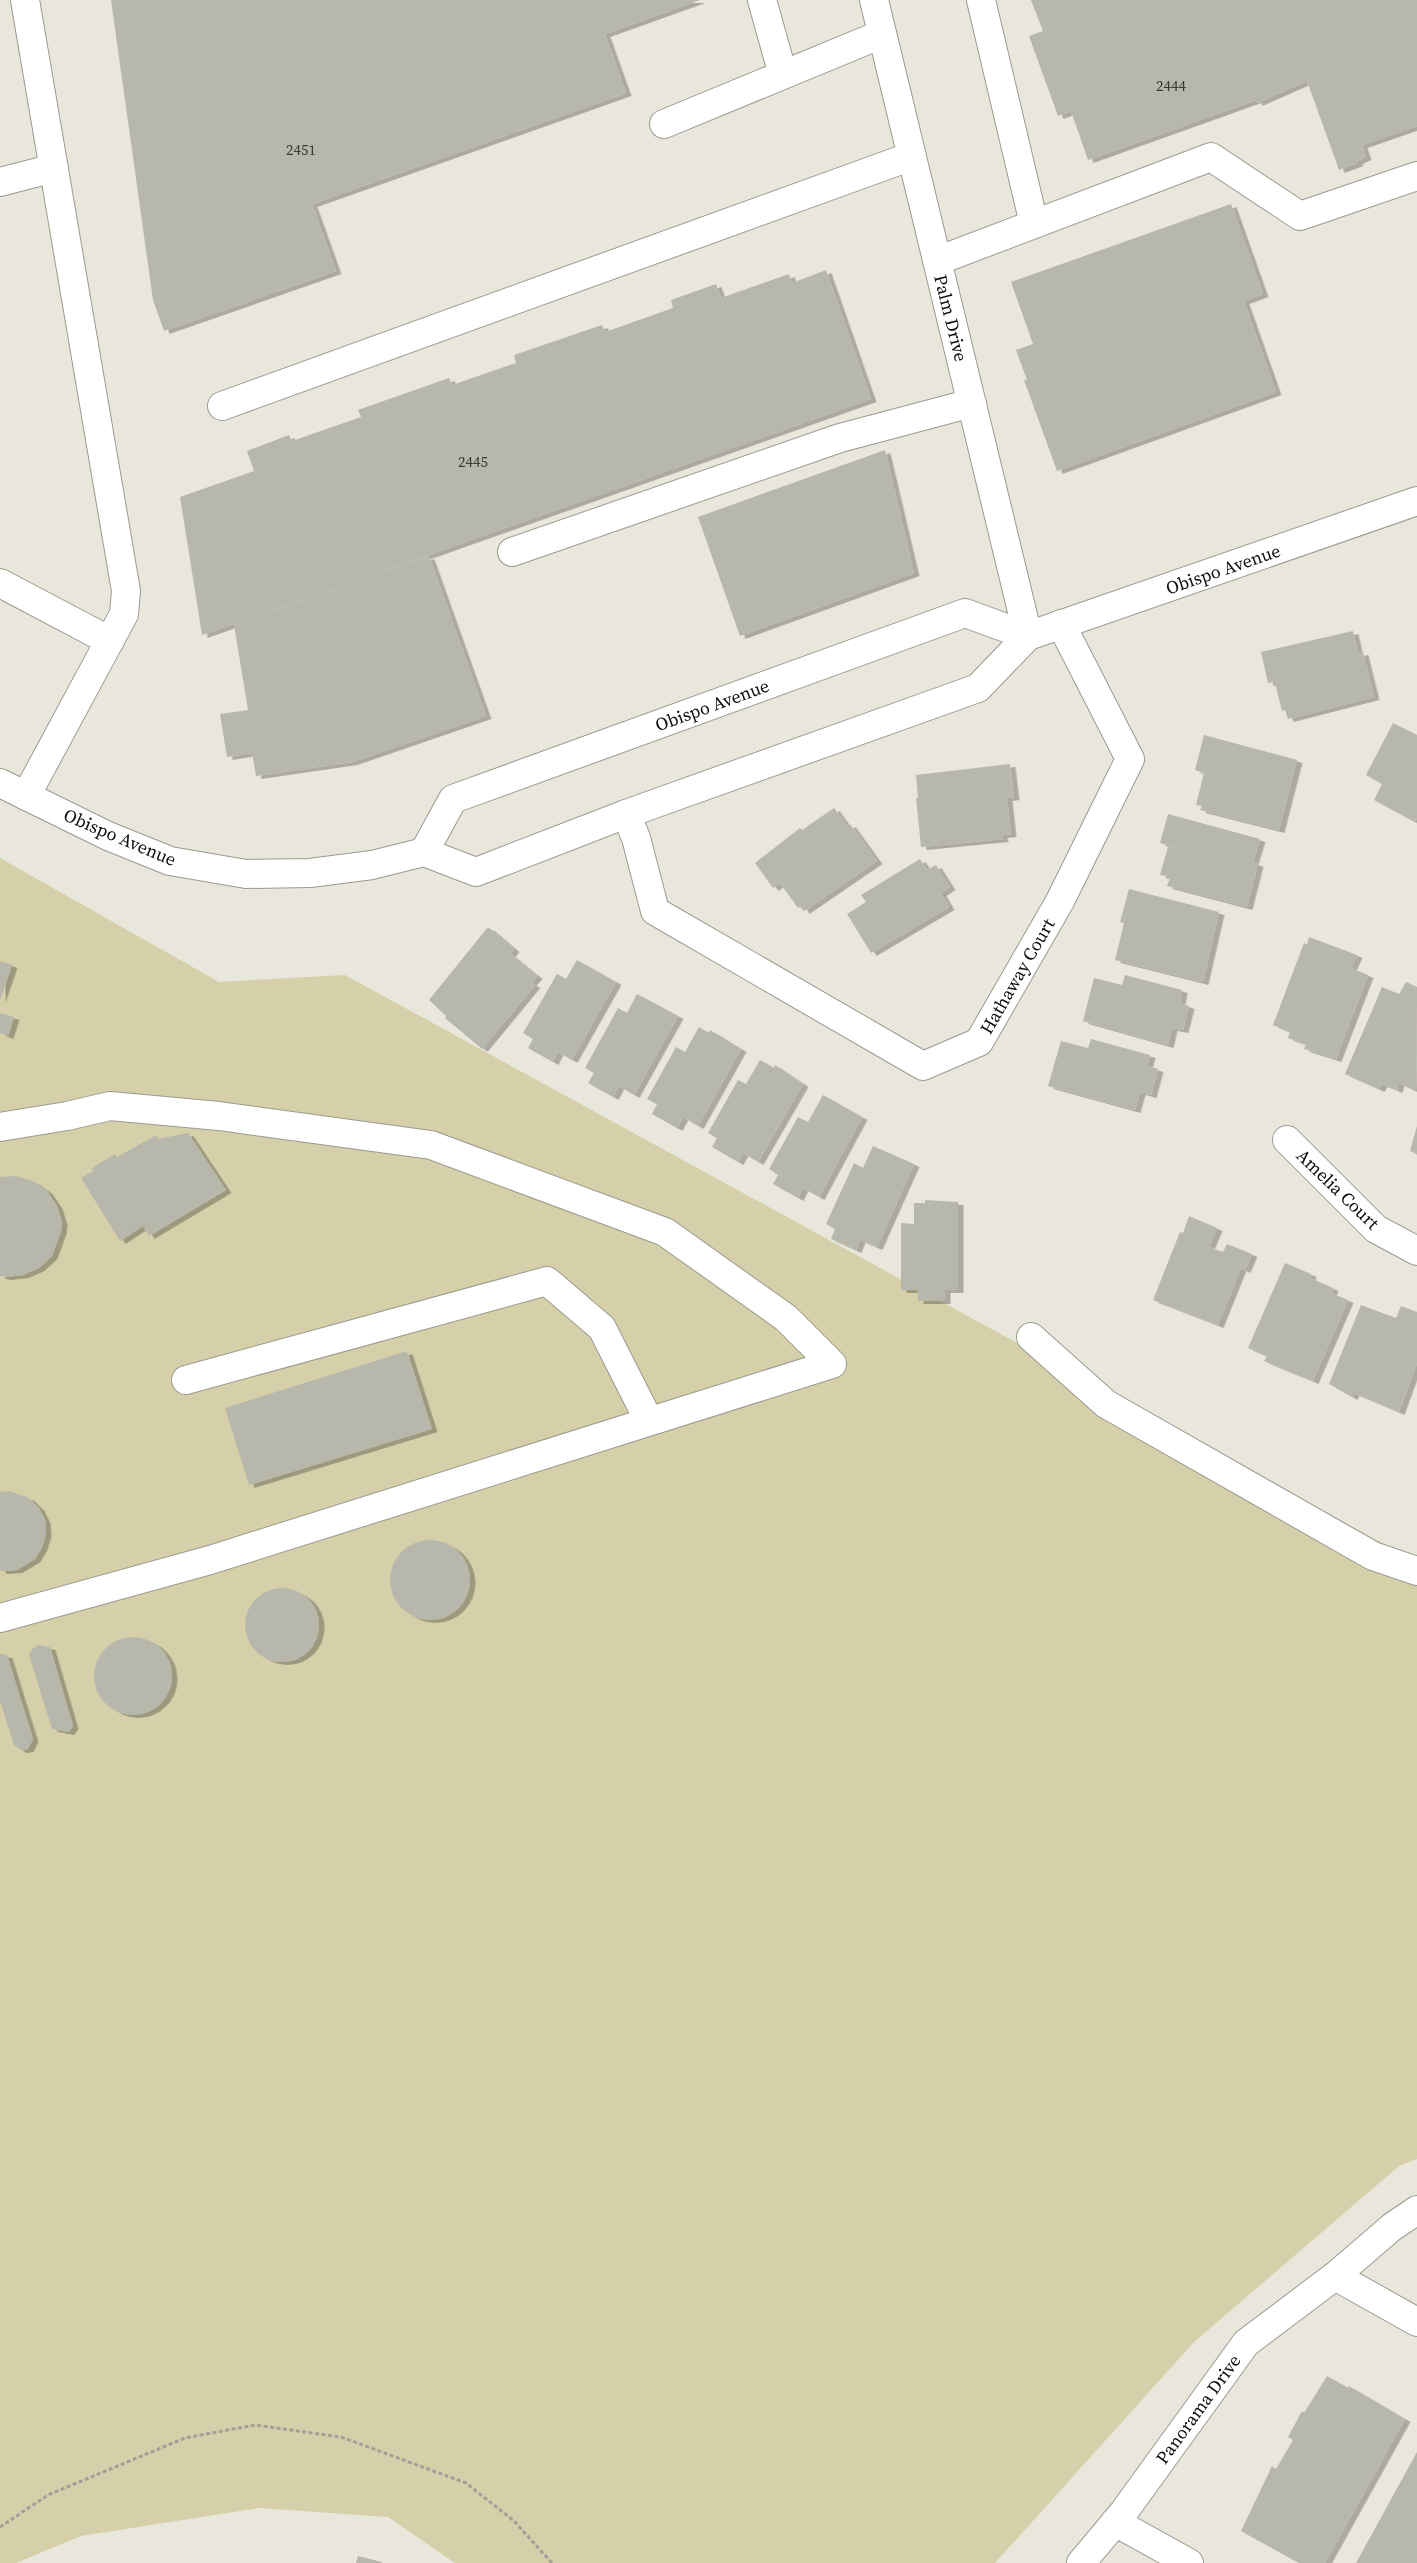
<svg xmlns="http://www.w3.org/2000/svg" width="1417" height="2563" font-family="'Source Serif 4',serif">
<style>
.green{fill:#d5d0a9}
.building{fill:#b8b7ac;filter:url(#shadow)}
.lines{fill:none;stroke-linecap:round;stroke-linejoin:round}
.minor-casing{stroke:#9b9a8f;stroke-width:30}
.major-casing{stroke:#9b9a8f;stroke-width:30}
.path{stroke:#a1a097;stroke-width:3;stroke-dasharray:4 2.5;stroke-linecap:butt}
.minor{stroke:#fff;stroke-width:28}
.major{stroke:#fff;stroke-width:28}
.labels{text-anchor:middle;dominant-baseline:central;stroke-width:4.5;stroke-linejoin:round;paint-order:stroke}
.number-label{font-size:15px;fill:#393833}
.street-label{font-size:18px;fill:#0f0e0b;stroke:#fff}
</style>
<defs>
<filter id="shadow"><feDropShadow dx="5.5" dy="3" stdDeviation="0" flood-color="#0004"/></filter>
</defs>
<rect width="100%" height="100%" fill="#e9e7dc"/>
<!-- green -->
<path class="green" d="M0,858L219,982L345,975L1417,1562V2159L1399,2166L1194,2342L995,2563H455L388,2517L259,2508L81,2536L16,2563H0Z"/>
<!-- building -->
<path class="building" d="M111,0H700L605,34L626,93L312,204L336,271L164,331L153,300Z
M1031,0H1417V126L1362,145L1366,157L1357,161L1358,163L1339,170L1307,81L1257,103L1256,100L1088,160L1071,111L1058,116L1029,36L1043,31Z
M1231,204L1263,294L1244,301L1276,392L1057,471L1024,380H1027L1016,350L1033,344L1011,282Z
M826,270L871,399L202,635L180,497L254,471L247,451L289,435L292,441L361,417L358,410L449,378L452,385L516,363L514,355L602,325L605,332L673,308L671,300L716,284L721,298L789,274L792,283Z
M885,450L914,573L740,636L698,517Z
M429,556L486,716L352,762L256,776L252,753L227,757L220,714L248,710L234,625Z
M1353,631L1358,653L1363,652L1374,697L1288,719L1285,710L1282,711L1275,683L1284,680L1268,683L1261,652Z
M1393,723L1417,735V819L1413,821L1374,800L1382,784L1366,775Z
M1204,735L1297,760L1279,830L1200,810L1202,806L1196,805L1204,773L1195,770Z
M1010,764L1014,797L1007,798L1011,834L1002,835L1003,839L921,847L916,798H918L916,775Z
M834,808L847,826L850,824L877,861L804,911L801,906L798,908L780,883L773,888L755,863L800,828L802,830Z
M1168,814L1260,839L1253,862L1258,864L1247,907L1167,886L1170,877L1160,875L1168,847L1178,848L1160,843Z
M920,859L927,870L936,865L950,887L941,893L949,907L871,953L847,914L866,902L861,895Z
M1129,889L1219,912L1203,982L1115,960L1124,923L1120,922Z
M488,927L514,949L510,954L537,976L531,983L535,985L482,1049L445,1018L446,1016L429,1000Z
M1309,937L1357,955L1351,968L1368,975L1336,1059L1304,1049L1306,1044L1288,1038L1290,1032L1273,1025L1304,943L1307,945Z
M577,960L616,982L572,1060L558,1052L553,1062L528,1048L533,1039L523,1033L557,974L566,979Z
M0,961L12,965L0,1000Z
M1125,975L1182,990L1180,1003L1189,1006L1183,1030L1172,1028L1168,1045L1083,1021L1094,978L1122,985Z
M1406,982L1417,987L1416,1091L1399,1083L1397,1090L1382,1084L1379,1089L1345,1074L1382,987L1399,994Z
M637,994L678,1016L634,1095L619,1086L613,1097L588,1083L594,1073L585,1068L618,1008L627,1013Z
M0,1013L14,1017L8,1036L0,1033Z
M699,1027L709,1033L710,1030L741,1049L698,1126L683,1117L677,1128L652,1114L657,1104L647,1099L676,1047L685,1052Z
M1091,1039L1150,1055L1147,1066L1158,1069L1151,1095L1140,1092L1135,1110L1048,1086L1061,1041L1088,1048Z
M760,1060L774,1068L775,1065L803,1084L758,1162L743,1153L738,1162L712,1147L717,1138L708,1133L738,1080L746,1084Z
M823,1095L862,1117L819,1197L803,1188L798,1198L773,1184L778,1175L769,1169L798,1117L808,1122Z
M1417,1126V1154L1410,1151Z
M188,1133L226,1190L149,1236L143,1226L120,1241L81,1178L93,1171L92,1168L115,1154L117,1157L156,1135L158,1139Z
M873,1146L914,1164L877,1247L860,1240L856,1250L831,1239L835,1229L826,1224L854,1163L863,1168Z
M16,1176L33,1181L47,1191L57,1206L62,1222L61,1231L52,1256L39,1268L23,1275L6,1277L0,1276V1177Z
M925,1200L958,1202V1290H945V1301H918V1290H901V1223L914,1224V1203H925Z
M1189,1216L1217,1228L1209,1247L1223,1252L1227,1244L1252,1254L1245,1270L1241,1268L1218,1325L1153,1300L1180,1232L1183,1233Z
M1285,1263L1311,1274L1310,1278L1333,1288L1331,1293L1348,1300L1313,1381L1264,1361L1267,1356L1248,1348Z
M1361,1305L1396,1318L1401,1306L1417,1312V1363L1399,1412L1354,1393L1352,1397L1329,1384Z
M407,1351L432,1429L249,1485L225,1408Z
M9,1491L29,1498L39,1508L45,1520L46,1534L42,1547L35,1559L17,1570L2,1571L0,1570V1492Z
M390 1580a40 40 0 1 1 80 0a40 40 0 1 1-80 0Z
M245 1625a37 37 0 1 1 74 0a37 37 0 1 1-74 0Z
M94 1676a39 39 0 1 1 78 0a39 39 0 1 1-78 0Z
M38,1645L50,1647L73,1726L69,1732L52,1729L29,1655L32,1649Z
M0,1654L7,1655L33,1739L28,1749L21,1750L14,1745L0,1701Z
M1327,2376L1348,2388L1349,2386L1405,2419L1325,2563H1299L1241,2531L1272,2466L1276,2469L1293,2440L1288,2437L1302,2411L1304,2413Z
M1417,2452V2563H1356Z
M358,2556L382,2562V2563H356Z"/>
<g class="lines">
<!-- minor casing -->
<g class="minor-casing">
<path id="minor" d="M25,0L126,591L124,614L26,796
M762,0L783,75
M874,0L1028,636
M981,0L1034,224
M664,124L882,34
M0,182L54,168
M937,261L1211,157L1300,216L1417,176
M222,406L912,156
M512,552L840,438L972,403
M0,583L110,641
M626,814L636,838L655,911L923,1066L979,1042L1060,901L1130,759L1061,624
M0,1127L67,1116L110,1106L219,1116L431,1145L665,1232L786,1318L832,1364L210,1560L0,1618
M1287,1140L1376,1229L1417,1251
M1031,1337L1106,1404L1373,1556L1417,1571
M186,1380L547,1281L602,1328L649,1421
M1335,2276L1417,2322
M1115,2522L1189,2563
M1081,2563L1123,2513L1246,2343L1335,2276L1392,2227L1417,2210"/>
</g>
<!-- major casing -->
<g class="major-casing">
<path id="major" d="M0,783L108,836L170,861L246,874L310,873L372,865L424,852L476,872L626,814L978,688L1028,636L1417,501
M424,852L453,799L965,613L1028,636"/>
</g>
<!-- path -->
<path class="path" d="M0,2527L48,2495L185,2438L255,2425L341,2437L466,2483L514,2521L552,2563"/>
<!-- minor -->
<use href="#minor" class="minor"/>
<!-- major -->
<use href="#major" class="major"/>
</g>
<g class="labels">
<!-- number labels -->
<g class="number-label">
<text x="1171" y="85">2444</text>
<text x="301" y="149">2451</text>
<text x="473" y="461">2445</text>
</g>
<!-- street labels -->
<g class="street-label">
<text transform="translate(951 318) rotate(76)">Palm Drive</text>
<text transform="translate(1223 569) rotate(-19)">Obispo Avenue</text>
<text transform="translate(712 705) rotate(-20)">Obispo Avenue</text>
<text transform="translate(120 837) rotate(23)">Obispo Avenue</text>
<text transform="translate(1017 976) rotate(-60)">Hathaway Court</text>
<text transform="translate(1338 1189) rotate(44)">Amelia Court</text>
<text transform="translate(1198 2409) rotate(-54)">Panorama Drive</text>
</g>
</g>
</svg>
